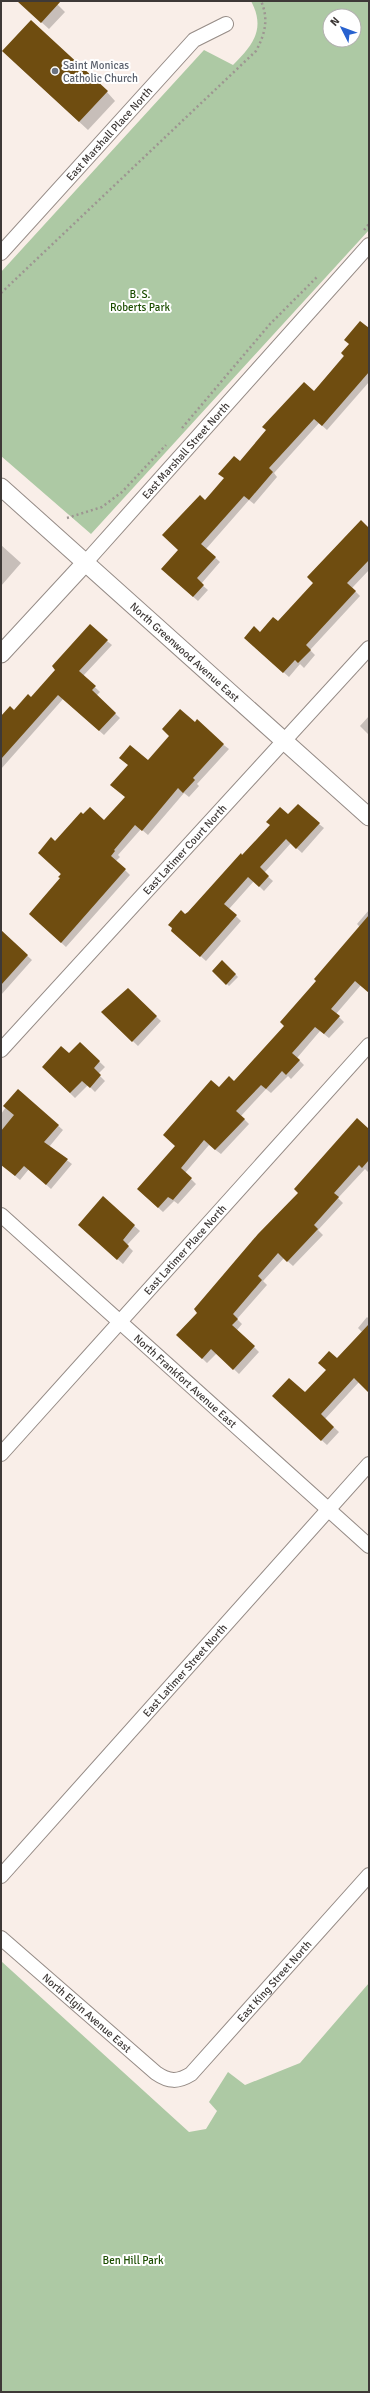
<svg xmlns="http://www.w3.org/2000/svg" width="370" height="2393" font-family="Signika,sans-serif">
<style>
.green{fill:#adc9a4;fill-rule:evenodd}
.shadow{fill:#0003}
.building{fill:#6f4d10}
.lines{fill:none;stroke-linecap:round;stroke-linejoin:round}
.minor-casing{stroke:#958b86;stroke-width:16}
.tertiary-casing{stroke:#958b86;stroke-width:19}
.path{stroke:#9d9591;stroke-width:2.5;stroke-dasharray:2 3;stroke-linecap:butt}
.minor{stroke:#fff;stroke-width:14}
.tertiary{stroke:#fff;stroke-width:17}
.worship-dot{fill:#6b7280;stroke:#fff;stroke-width:1.5}
.labels{text-anchor:middle;dominant-baseline:central;stroke-width:4;stroke-linejoin:round;paint-order:stroke}
.worship-label{font-size:11px;fill:#5b616d;stroke:#fff;text-anchor:start}
.street-label{font-size:11px;fill:#3e3937;stroke:#fff}
.park-label{font-size:11px;fill:#1b4d00;stroke:#fff}
</style>
<rect width="100%" height="100%" fill="#f9eee8"/>
<!-- green -->
<path class="green" d="M251,1H369V230L91,534L1,456V272L204,50L233,65C253,45 266,29 251,1ZM330,16H354V40H330Z
M1,1961L189,2132L206,2129L217,2111L209,2102L228,2072L245,2085L300,2063L369,1983V2392H1Z"/>
<!-- shadow -->
<path class="shadow" d="M18,1H54L65,12L49,29Z
M12,60L107,92L115,101L88,130Z
M369,325V382L327,430L319,423L274,473L277,477L254,504L249,500L206,549L220,562L201,584L208,590L198,601L167,574L206,501L225,479L219,473L240,463L314,392Z
M369,529V570L352,588L360,596L310,650L315,655L304,668L300,664L289,677L250,643L260,633L278,623Z
M1,545L21,563L1,586Z
M107,641L112,645L83,676L100,692L96,696L120,718L104,735L63,699L1,769V725L14,711Z
M369,716V735L360,726Z
M195,723L229,749L197,784L199,786L189,797L184,793L148,835L141,829L118,855L120,857L116,861L130,875L66,947L35,919L61,878L55,842L104,822L126,797L148,762Z
M288,816L319,824L324,828L302,853L291,843L264,873L273,881L264,891L254,881L229,909L241,921L206,961L177,935L185,915L271,825Z
M369,910V992L361,985L336,1014L344,1022L329,1038L320,1031L297,1058L304,1065L291,1079L288,1076L271,1093L266,1089L241,1116L249,1124L221,1154L209,1145L185,1173L196,1184L178,1204L174,1201L163,1212L143,1194L219,1088L234,1082L285,1026L360,927L357,924Z
M7,937L32,960L1,995V944Z
M222,961L238,977L229,986L213,971Z
M128,990L161,1021L138,1046L102,1012Z
M80,1043L105,1067L98,1074L105,1081L95,1092L88,1085L75,1098L43,1067L69,1054Z
M18,1090L63,1130L49,1147L72,1164L51,1189L29,1169L20,1180L1,1164V1114Z
M369,1130V1170L368,1172L365,1169L338,1198L343,1203L318,1230L323,1235L293,1266L284,1258L263,1281L267,1285L237,1319L242,1324L237,1330L259,1352L239,1374L217,1353L207,1363L178,1335Z
M103,1198L140,1231L127,1245L133,1251L123,1264L84,1230Z
M367,1317L369,1319V1392L359,1382L325,1419L339,1432L327,1445L278,1401L305,1393L362,1332L358,1328Z"/>
<!-- building -->
<path class="building" d="M17,1H61L41,23Z
M31,20L108,91L79,122L2,51Z
M360,321L369,328V372L322,426L314,419L269,468L273,472L249,500L244,496L201,544L216,557L197,578L204,585L193,597L161,569L178,550L162,535L200,495L205,500L224,478L218,474L234,456L240,461L266,430L262,427L304,382L314,391L344,356L341,353L349,344L344,340Z
M361,520L369,528V560L347,583L356,591L306,645L311,650L298,663L295,660L283,673L244,638L254,626L260,632L273,617L278,621L313,583L307,577Z
M90,624L108,640L79,671L96,686L92,690L116,713L99,731L58,695L1,759V716L10,706L14,710L28,694L31,697L55,670L52,666Z
M180,709L195,722L197,719L224,744L193,778L195,780L183,793L178,788L142,831L135,825L114,850L115,851L111,856L126,869L61,943L29,914L60,878L58,877L61,874L38,853L51,837L55,841L81,812L83,814L90,807L104,820L125,797L110,785L128,765L119,758L130,745L148,760L169,736L162,729Z
M298,804L320,823L296,849L286,839L260,867L269,876L259,887L248,877L224,904L237,915L200,957L171,931L172,928L168,925L181,910L185,914L188,912L241,853L242,855L270,825L266,822L280,807L288,814Z
M369,915V993L355,981L331,1009L340,1016L324,1034L315,1027L292,1053L300,1060L286,1075L282,1071L266,1089L261,1085L236,1111L245,1119L215,1150L204,1140L181,1168L192,1178L173,1200L168,1197L158,1208L137,1189L175,1146L163,1135L211,1080L219,1087L229,1076L234,1081L284,1026L280,1022L316,981L314,979Z
M1,930L28,955L1,985Z
M222,960L236,974L226,985L212,971Z
M128,988L157,1016L132,1042L101,1012Z
M80,1042L100,1061L94,1068L101,1075L90,1088L82,1081L70,1093L42,1067L61,1046L69,1053Z
M18,1089L59,1125L44,1142L68,1159L46,1185L24,1166L15,1176L1,1165V1131L14,1115L3,1106Z
M357,1118L369,1129V1160L362,1168L359,1165L334,1193L339,1197L314,1225L318,1229L287,1262L278,1253L258,1276L262,1280L233,1314L238,1319L232,1325L255,1346L233,1370L211,1349L202,1359L176,1335L197,1313L194,1309L258,1234L298,1193L294,1189Z
M103,1196L135,1225L123,1240L129,1246L117,1260L78,1225Z
M369,1324V1393L354,1378L321,1414L334,1427L321,1441L272,1396L289,1378L305,1392L326,1370L318,1363L329,1351L337,1358Z"/>
<g class="lines">
<!-- minor casing -->
<g class="minor-casing">
<g id="minor">
<path id="s1" d="M1,253L194,40L226,24"/>
<path id="s2" d="M85,563L369,245"/>
<path id="s3" d="M1,1050L369,648"/>
<path id="s4" d="M1,1215L369,1546"/>
<path id="s5" d="M1,1454L369,1045"/>
<path id="s6" d="M1,1876L369,1464"/>
<path id="s7" d="M1,1938L156,2073C169,2082 178,2082 191,2074L369,1875"/>
</g>
</g>
<!-- tertiary casing -->
<g class="tertiary-casing">
<g id="tertiary">
<path id="s8" d="M1,487L369,817"/>
<path d="M1,654L85,563"/>
</g>
</g>
<!-- path -->
<path class="path" d="M364,230L369,224
M1,293L256,51C265,34 269,19 261,1
M182,428L270,324L317,277
M67,518L102,507L122,492L166,445"/>
<!-- minor -->
<use href="#minor" class="minor"/>
<!-- tertiary -->
<use href="#tertiary" class="tertiary"/>
</g>
<!-- markers -->
<circle class="worship-dot" cx="55" cy="71" r="4"/>
<g class="labels">
<!-- worship labels -->
<g class="worship-label">
<text x="63" y="65">Saint Monicas<tspan x="63" dy="13">Catholic Church</tspan></text>
</g>
<!-- street labels -->
<g class="street-label">
<text stroke="none"><textPath href="#s1" startOffset="161">East Marshall Place North</textPath></text>
<text stroke="none"><textPath href="#s2" startOffset="151">East Marshall Street North</textPath></text>
<text stroke="none"><textPath href="#s8" startOffset="247">North Greenwood Avenue East</textPath></text>
<text stroke="none"><textPath href="#s3" startOffset="272">East Latimer Court North</textPath></text>
<text stroke="none"><textPath href="#s5" startOffset="275">East Latimer Place North</textPath></text>
<text stroke="none"><textPath href="#s4" startOffset="248">North Frankfort Avenue East</textPath></text>
<text stroke="none"><textPath href="#s6" startOffset="276">East Latimer Street North</textPath></text>
<text stroke="none"><textPath href="#s7" startOffset="368">East King Street North</textPath></text>
<text stroke="none"><textPath href="#s7" startOffset="114">North Elgin Avenue East</textPath></text>
</g>
<!-- park labels -->
<g class="park-label">
<text x="140" y="294">B. S.<tspan x="140" dy="13">Roberts Park</tspan></text>
<text x="133" y="2260">Ben Hill Park</text>
</g>
</g>
<!-- border -->
<rect width="370" height="2393" fill="none" stroke="#3e3937" stroke-width="4"/>
<!-- north arrow -->
<g transform="translate(342 28) rotate(312)"><circle r="19" fill="#ffffff" stroke="#b2b0af"/>
<path d="M0-3L7 15L0 10L-7 15Z" fill="#2862cf"/>
<text y="-6" font-size="11" font-weight="bold" text-anchor="middle" fill="#3e3937">N</text>
</g>
</svg>
